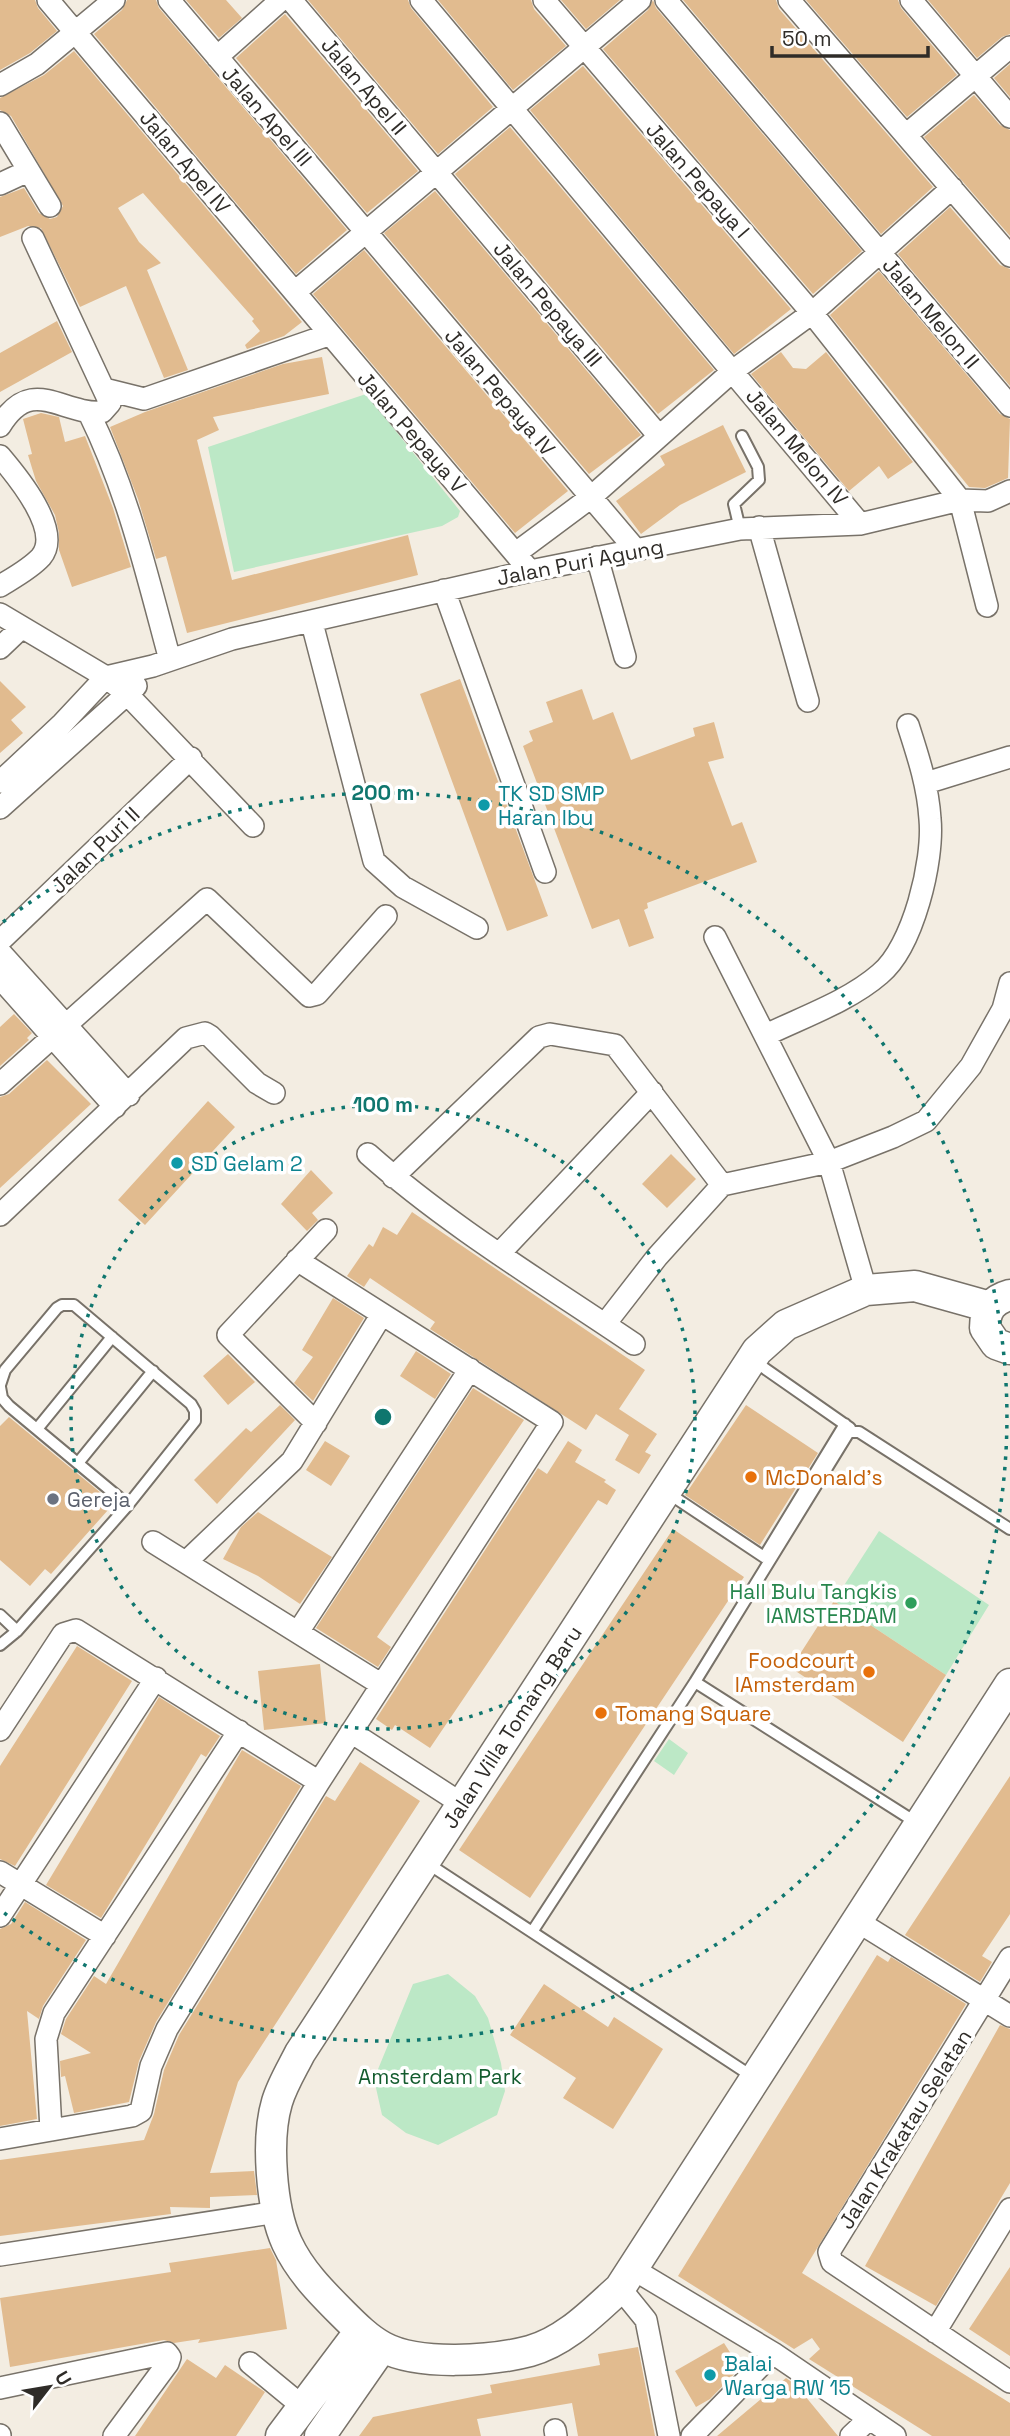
<svg xmlns="http://www.w3.org/2000/svg" width="1010" height="2436" font-family="'Space Grotesk',sans-serif">
<style>
.green{fill:#bce8c6}
.building{fill:#e1bb8f}
.lines{fill:none;stroke-linecap:round;stroke-linejoin:round}
.lane-casing{stroke:#787269;stroke-width:14}
.street-casing{stroke:#787269;stroke-width:24}
.secondary-casing{stroke:#787269;stroke-width:33}
.lane{stroke:#fff;stroke-width:10}
.street{stroke:#fff;stroke-width:21}
.secondary{stroke:#fff;stroke-width:30}
.ring{fill:none;stroke:#0f766e;stroke-width:3.5;stroke-dasharray:3.5 7}
.culture-dot{fill:#0f9aa8;stroke:#fff;stroke-width:2.5}
.food-dot{fill:#e8710a;stroke:#fff;stroke-width:2.5}
.worship-dot{fill:#6b7280;stroke:#fff;stroke-width:2.5}
.leisure-dot{fill:#2e9e5b;stroke:#fff;stroke-width:2.5}
.labels{text-anchor:middle;dominant-baseline:central;stroke-width:7;stroke-linejoin:round;paint-order:stroke}
.street-label{font-size:21px;fill:#2f2c28;stroke:#fff}
.culture-label{font-size:21px;fill:#0d838f;stroke:#fff;text-anchor:start}
.food-label{font-size:21px;fill:#c56008;stroke:#fff;text-anchor:start}
.worship-label{font-size:21px;fill:#5b616d;stroke:#fff;text-anchor:start}
.leisure-label{font-size:21px;fill:#27864d;stroke:#fff;text-anchor:end}
.park-label{font-size:21px;fill:#135c2e;stroke:#fff}
.centre{fill:#0f766e;stroke:#fff;stroke-width:3.5}
.ring-label{font-size:21px;text-anchor:middle;font-weight:bold;fill:#0f766e;stroke:#fff;stroke-width:7;stroke-linejoin:round;paint-order:stroke}
</style>
<rect width="100%" height="100%" fill="#f3ede2"/>
<!-- green -->
<path class="green" d="M366,394L460,511L458,517L442,526L234,572L208,447Z
M879,1531L989,1605L946,1675L834,1601Z
M669,1739L688,1753L674,1775L654,1761Z
M448,1974L475,1996L488,2018L501,2063L505,2091L497,2115L438,2145L406,2133L382,2115L374,2079L413,1984Z"/>
<!-- building -->
<path class="building" d="M0,0H35L38,8L57,31L30,53L0,70Z
M127,0H156L159,8L347,230L296,274L94,34L122,10Z
M186,0H226L242,18L219,38Z
M308,0H408L411,8L493,107L438,154Z
M438,0H531L534,9L566,46L513,90Z
M561,0H620L586,29Z
M653,0L656,8L862,251L813,294L603,49L648,10Z
M683,0H776L779,9L933,187L881,234Z
M806,0H898L901,8L957,75L907,117Z
M928,0H1010V34L1002,37L977,58Z
M285,14L418,171L367,213L236,58Z
M74,51L302,322L284,336L247,349L245,345L260,331L252,321L254,319L143,193L118,208L139,242L161,263L147,270L188,370L164,378L126,286L80,307L41,228L28,226L0,237V197L24,188L39,213L50,219L57,217L63,206L11,116L0,110V98L44,75Z
M1010,64V97L994,78Z
M583,66L791,309L734,354L530,110Z
M974,95L1000,125L1010,130V236L924,137Z
M510,127L714,370L658,414L455,174Z
M435,191L641,435L589,474L384,233Z
M950,207L1000,265L1010,269V386L898,254Z
M364,250L568,491L515,533L313,294Z
M879,271L1000,414L1010,419L1008,478L985,488L969,487L830,315Z
M57,321L72,352L0,392V353Z
M781,352L793,368L806,369L826,352L913,462L888,479L879,466L849,491L751,374Z
M322,357L329,394L213,417L219,430L197,440L232,580L408,535L418,575L187,633L166,556L156,559L138,499L110,427L145,412L283,364Z
M41,413L59,417L65,442L85,436L113,508L131,567L72,587L59,550V533L55,515L36,481L28,455L32,454L23,419Z
M723,425L746,472L680,505L641,534L616,501L665,465L660,456Z
M460,679L548,916L507,931L420,694Z
M0,681L26,707L11,720L23,733L0,753Z
M582,689L593,720L613,712L631,760L695,736L693,728L714,722L724,758L708,762L732,826L742,822L757,862L647,903L648,908L644,910L654,938L629,947L619,919L592,929L523,746L533,741L529,731L553,722L546,702Z
M14,1014L32,1033L27,1038L29,1040L0,1066V1027Z
M47,1060L91,1104L0,1188V1097L9,1094Z
M208,1101L235,1127L145,1225L118,1200Z
M671,1154L696,1179L667,1208L642,1184Z
M311,1170L333,1193L312,1213L318,1220L307,1231L281,1204Z
M412,1212L645,1370L619,1409L657,1434L645,1452L651,1455L639,1474L615,1460L629,1435L596,1414L586,1430L430,1329L435,1322L370,1278L364,1287L347,1276L369,1244L373,1247L383,1227L397,1235Z
M333,1298L364,1318L313,1401L294,1383L313,1357L302,1350Z
M416,1351L451,1374L435,1399L400,1376Z
M228,1354L255,1382L228,1405L203,1376Z
M473,1388L524,1420L377,1637L391,1647L378,1667L316,1628Z
M280,1405L295,1420L217,1504L194,1480L246,1428L251,1432Z
M746,1405L818,1453L760,1545L685,1495Z
M9,1417L107,1498L102,1504L108,1510L51,1574L45,1569L30,1586L0,1560V1426Z
M325,1441L350,1456L331,1486L306,1470Z
M568,1441L582,1450L575,1462L606,1480L604,1482L616,1490L607,1505L598,1500L430,1748L395,1725L392,1730L376,1719L538,1468L547,1474Z
M258,1512L332,1557L300,1604L258,1576L223,1559L241,1527Z
M673,1529L744,1577L530,1898L459,1850Z
M834,1601L946,1675L903,1742L791,1668Z
M77,1646L132,1681L15,1866L0,1859V1766Z
M320,1664L326,1723L264,1730L258,1671Z
M159,1697L220,1736L206,1757L201,1754L101,1918L46,1885Z
M242,1750L301,1786L156,2022L139,2061L129,2102L74,2113L65,2076L61,2077L60,2061L91,2053L61,2034L66,2019L94,1976L106,1984Z
M360,1762L420,1801L238,2082L210,2173L254,2171L257,2195L210,2197V2208L170,2207L171,2214L0,2236V2160L144,2140L154,2114L164,2070L179,2035L326,1796L335,1801Z
M1010,1776V1914L982,1956L992,1962L980,1982L905,1935Z
M25,1902L86,1940L43,2006L39,2019L27,2011L37,2119L0,2126V1929L11,1924Z
M877,1955L888,1962L891,1957L966,2004L802,2273L1010,2403V2436H932L809,2359L820,2349L812,2338L794,2349L678,2276Z
M544,1984L608,2027L614,2017L663,2049L613,2129L563,2098L576,2078L510,2035Z
M1000,2025L1010,2029V2183L936,2306L865,2266Z
M270,2248L276,2260L287,2329L198,2343L200,2339L174,2343L164,2340L10,2367L0,2298L171,2272L169,2263Z
M1010,2267V2356L969,2329Z
M724,2343L740,2368L710,2399L696,2407L675,2371Z
M638,2347L655,2436H578L572,2403L477,2419L481,2436H359L373,2417L492,2393L490,2385L600,2365L598,2354Z
M187,2359L216,2378L225,2365L265,2392L236,2436H135Z
M786,2378L796,2385L838,2436H717Z"/>
<g class="lines">
<!-- lane casing -->
<g class="lane-casing">
<path id="lane" d="M740,529L734,504L759,480L758,467L742,436
M754,1361L850,1428
M0,1385L5,1370L57,1308L62,1305H74L191,1404L195,1411V1421L128,1505L17,1631L0,1645
M0,1387L2,1398L9,1406L128,1505
M37,1429L112,1337
M78,1463L153,1371
M668,1493L764,1557L845,1424
M0,1615L17,1631
M695,1682L917,1823
M427,1863L753,2077
M532,1932L695,1682L849,1432H859L1010,1529"/>
</g>
<!-- street casing -->
<g class="street-casing">
<path id="street" d="M48,0L530,571
M169,0L636,550
M291,0L658,435
M421,0L860,524
M544,0L812,313L960,500L987,606
M666,0L1010,406
M789,0L1010,256
M911,0L1010,117
M217,57L281,0
M0,85L37,64L114,0
M0,123L50,206
M906,135L1010,47
M0,184L28,171
M295,292L640,0
M104,389L144,399L328,335
M89,413C128,492 147,575 170,660
M0,426C32,374 61,415 102,412L110,403L33,238
M0,456C17,476 63,531 41,557C30,569 13,578 0,586
M759,527L808,701
M516,553L590,498L734,370L812,313L952,188
M597,557L625,657
M444,590L545,872
M0,614L106,677L128,695L253,826
M312,623L374,861L403,887L477,928
M0,648L21,628
M106,677L153,666L232,639L530,571L740,529L860,524L960,500L988,501L1010,491
M0,782L62,724L106,677
M926,783L1010,757
M0,808L136,686
M715,937L829,1162L866,1290
M0,941L191,758
M0,952L129,1095
M0,978L115,1107
M766,1035C803,1017 849,1001 880,974C913,947 934,861 930,819C928,786 918,756 908,725
M0,1084L207,899L309,996L317,994L386,916
M368,1154C449,1226 544,1283 634,1344
M393,1177L539,1037L550,1034L615,1045L722,1185
M0,1215L186,1038L205,1033L210,1036L257,1083L274,1093
M499,1254L652,1092
M605,1324L657,1257L722,1185L829,1162L893,1137L926,1121L971,1066L1003,1009L1010,983
M316,1423L228,1335L326,1230
M153,1542L382,1685
M186,1562L292,1461L382,1314
M298,1632L470,1369
M0,1730L63,1634L76,1630L319,1782
M351,1732L462,1804
M0,1872L105,1936
M0,1916L156,1678
M857,1921L1010,2016
M1010,1958L829,2252L832,2262L1010,2382
M51,2130L46,2039L54,2013L239,1731
M0,2139L132,2116L141,2111L151,2066L167,2029L319,1782L552,1422L297,1260
M0,2255L277,2212
M633,2269L773,2353L895,2436
M620,2288L646,2320L669,2436
M935,2332L1010,2209
M250,2363L302,2406
M0,2388L167,2353L170,2357L168,2363L114,2436
M555,2430L556,2436
M0,2435V2436
M692,2436L773,2353
M851,2436L869,2419"/>
</g>
<!-- secondary casing -->
<g class="secondary-casing">
<path id="secondary" d="M1010,1295C992,1300 985,1310 985,1328L996,1344L1010,1349
M990,1307L915,1286L866,1290L786,1325L757,1351L300,2053C292,2069 282,2085 277,2102C266,2139 271,2208 287,2243C300,2271 321,2292 342,2313C355,2326 368,2339 383,2347C418,2366 492,2361 530,2351C566,2341 593,2312 620,2288L1010,1684
M281,2436L360,2331
M320,2436L382,2347"/>
</g>
<!-- lane -->
<use href="#lane" class="lane"/>
<!-- street -->
<use href="#street" class="street"/>
<!-- secondary -->
<use href="#secondary" class="secondary"/>
</g>
<!-- distance rings -->
<g class="ring">
<circle cx="383" cy="1417" r="312"/>
<path d="M3 922A624 624 0 1 1 3 1912"/>
</g>
<!-- markers -->
<g class="culture-dot">
<circle cx="484" cy="805" r="7"/>
<circle cx="177" cy="1163" r="7"/>
<circle cx="710" cy="2375" r="7"/>
</g>
<g class="food-dot">
<circle cx="751" cy="1477" r="7"/>
<circle cx="869" cy="1672" r="7"/>
<circle cx="601" cy="1713" r="7"/>
</g>
<circle class="worship-dot" cx="53" cy="1499" r="7"/>
<circle class="leisure-dot" cx="911" cy="1603" r="7"/>
<g class="labels">
<!-- street labels -->
<g class="street-label">
<text transform="translate(364 86) rotate(50)">Jalan Apel II</text>
<text transform="translate(267 116) rotate(49)">Jalan Apel III</text>
<text transform="translate(185 162) rotate(50)">Jalan Apel IV</text>
<text transform="translate(698 180) rotate(49)">Jalan Pepaya I</text>
<text transform="translate(548 304) rotate(50)">Jalan Pepaya III</text>
<text transform="translate(931 313) rotate(50)">Jalan Melon II</text>
<text transform="translate(500 392) rotate(50)">Jalan Pepaya IV</text>
<text transform="translate(412 432) rotate(49)">Jalan Pepaya V</text>
<text transform="translate(797 447) rotate(50)">Jalan Melon IV</text>
<text transform="translate(580 562) rotate(-11)">Jalan Puri Agung</text>
<text transform="translate(95 850) rotate(-44)">Jalan Puri II</text>
<text transform="translate(512 1727) rotate(-57)">Jalan Villa Tomang Baru</text>
<text transform="translate(905 2129) rotate(-58)">Jalan Krakatau Selatan</text>
</g>
<!-- culture labels -->
<g class="culture-label">
<text x="498" y="793">TK SD SMP<tspan x="498" dy="24">Haran Ibu</tspan></text>
<text x="191" y="1163">SD Gelam 2</text>
<text x="724" y="2363">Balai<tspan x="724" dy="24">Warga RW 15</tspan></text>
</g>
<!-- food labels -->
<g class="food-label">
<text x="765" y="1477">McDonald's</text>
<text x="855" y="1660" text-anchor="end">Foodcourt<tspan x="855" dy="24">IAmsterdam</tspan></text>
<text x="615" y="1713">Tomang Square</text>
</g>
<!-- worship labels -->
<g class="worship-label">
<text x="67" y="1499">Gereja</text>
</g>
<!-- leisure labels -->
<g class="leisure-label">
<text x="897" y="1591">Hall Bulu Tangkis<tspan x="897" dy="24">IAMSTERDAM</tspan></text>
</g>
<!-- park labels -->
<g class="park-label">
<text x="440" y="2076">Amsterdam Park</text>
</g>
</g>
<circle cx="383" cy="1417" r="10" class="centre"/>
<g class="ring-label">
<text x="383" y="800">200 m</text>
<text x="383" y="1112">100 m</text>
</g>
<!-- north arrow -->
<g transform="translate(49 2387) rotate(59)" stroke="#ffffff" stroke-width="5" paint-order="stroke">
<path d="M0-5L12 26L0 18L-12 26Z" fill="#2f2c28"/>
<text y="-10" font-size="19" font-weight="bold" text-anchor="middle" fill="#2f2c28">U</text>
</g>
<!-- scale -->
<path d="M772 46v10h156v-10" fill="none" stroke="#2f2c28" stroke-width="3.5"/>
<text x="782" y="46" font-size="21" fill="#2f2c28" stroke="#ffffff" stroke-width="5" paint-order="stroke">50 m</text>
</svg>
